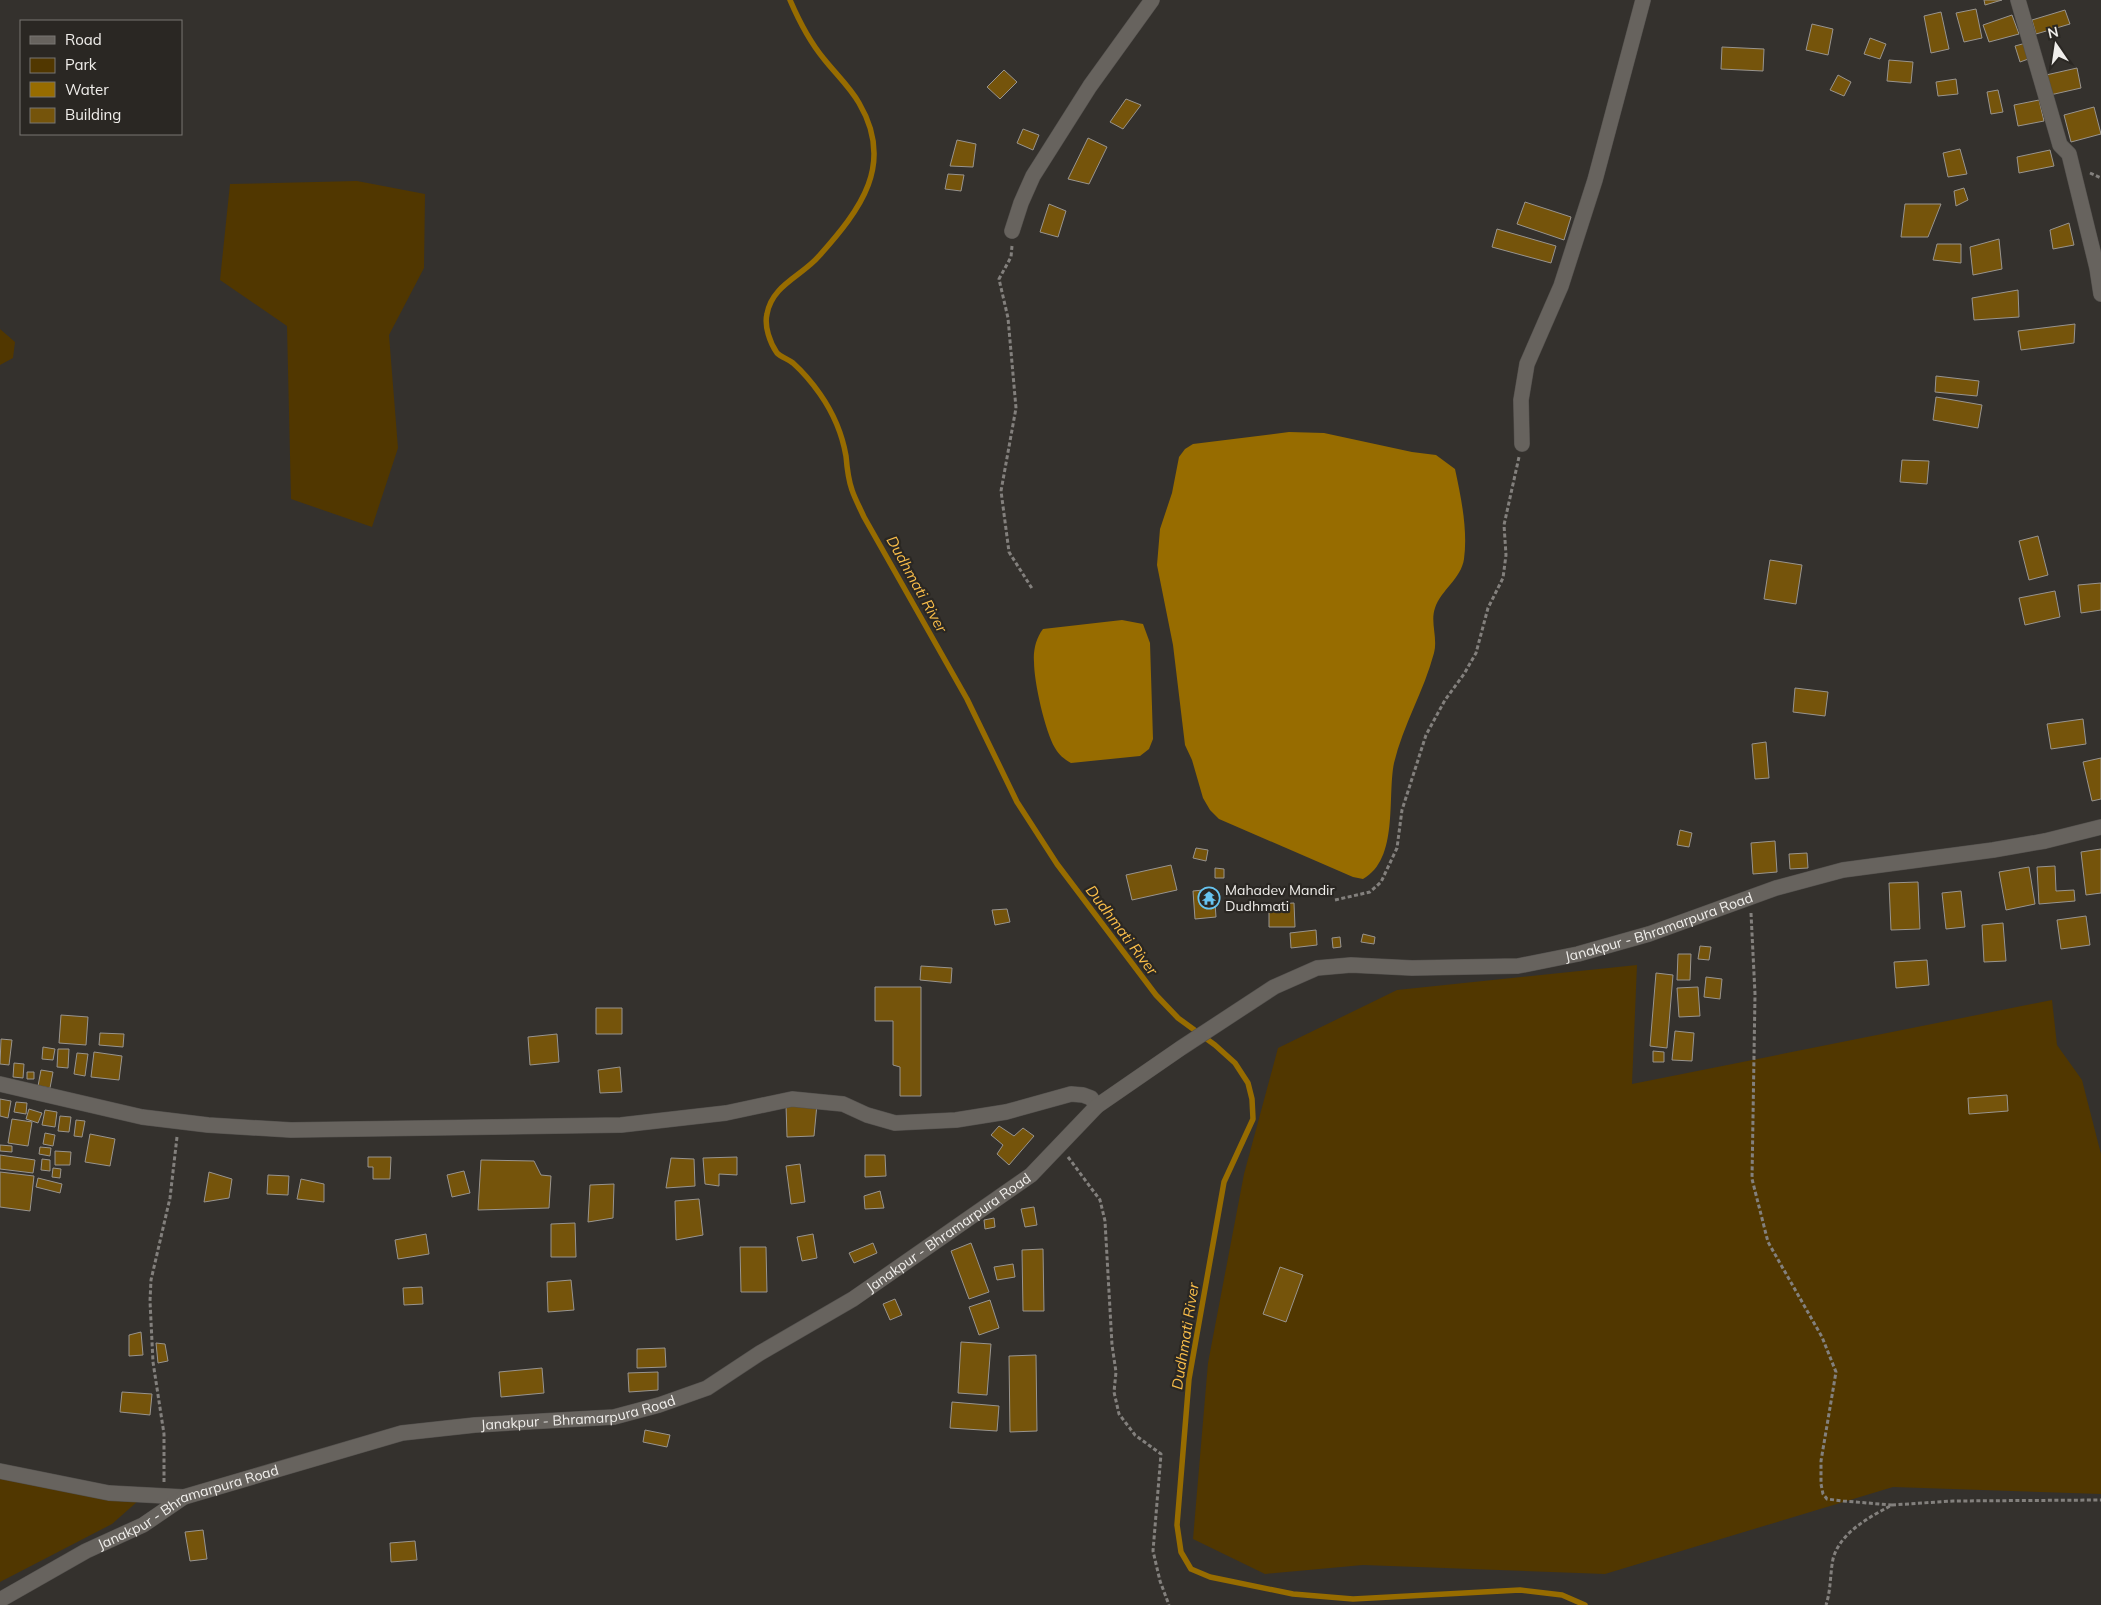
<svg xmlns="http://www.w3.org/2000/svg" width="2101" height="1605" font-family="Mulish,sans-serif">
<style>
.green{fill:#513700}
.water{fill:#976c00}
.lines{fill:none;stroke-linecap:round;stroke-linejoin:round}
.stream{stroke:#976c00;stroke-width:5.5}
.building{fill:#75540b;stroke:#98948f}
.minor-casing{stroke:#53504d;stroke-width:16}
.path{stroke:#83807d;stroke-width:3;stroke-dasharray:4 2.5;stroke-linecap:butt}
.minor{stroke:#67635e;stroke-width:15}
.labels{text-anchor:middle;dominant-baseline:central;stroke-width:4.5;stroke-linejoin:round;paint-order:stroke}
.poi-label{font-size:14px;fill:#f0eeeb;stroke:#2a2723;text-anchor:start}
.street-label{font-size:14px;fill:#f0eeeb;stroke:#2a2723}
.water-label{font-size:15px;font-style:italic;fill:#fabe4a;stroke:#2a2723}
</style>
<rect width="100%" height="100%" fill="#34312d"/>
<!-- green -->
<path class="green" d="M357,181L425,194L424,268L389,335L398,448L372,527L291,499L287,326L220,280L230,184Z
M0,329L15,342L13,358L0,365Z
M1637,965L1632,1084L2052,1000L2057,1045L2082,1080L2101,1154V1494L1893,1487L1605,1574L1363,1565L1265,1574L1193,1539L1208,1363L1244,1174L1278,1048L1397,990Z
M0,1478L138,1501L112,1524L0,1582Z"/>
<!-- water -->
<path class="water" d="M1289,432L1324,433L1412,452L1436,455L1455,469C1461,497 1468,530 1464,559C1461,579 1441,590 1435,608C1430,622 1438,638 1434,653C1424,691 1403,725 1394,763C1387,798 1399,859 1363,879L1353,877L1219,819L1210,810L1203,798L1192,760L1185,745L1173,645L1157,565L1160,529L1172,493L1179,457L1185,449L1193,444Z
M1122,620L1143,624L1150,643L1153,739L1149,749L1140,756L1071,763C1064,759 1059,755 1055,748C1045,731 1034,682 1034,662C1033,651 1036,638 1043,629Z"/>
<g class="lines">
<!-- stream -->
<path class="stream" d="M790,0C799,21 809,41 824,59C835,73 850,87 859,103C895,164 861,209 819,256C802,276 772,285 767,314C764,326 770,343 777,353C781,357 788,359 793,363C803,372 813,384 820,394C834,414 842,433 846,456C847,468 848,479 852,490C855,499 860,508 864,517L967,699L1017,802L1057,864L1156,995L1178,1018L1215,1045L1235,1063L1248,1083L1252,1099L1253,1119L1224,1182L1189,1379L1177,1525L1181,1552L1191,1569L1210,1577L1293,1594L1353,1599L1520,1590L1562,1595L1585,1605"/>
</g>
<!-- building -->
<path class="building" d="M1984,0H2002L1985,5Z
M1976,9L1982,38L1964,42L1956,13Z
M2065,10L2070,24L2036,34L2032,20Z
M1941,12L1949,49L1931,53L1924,16Z
M2012,15L2019,34L1989,42L1983,25Z
M1812,24L1833,29L1828,55L1806,50Z
M1870,38L1886,44L1880,59L1864,54Z
M2026,43L2031,58L2020,62L2015,46Z
M1722,47L1764,49L1763,71L1721,69Z
M1889,60L1913,62L1911,83L1887,81Z
M2077,68L2081,88L2050,95L2046,75Z
M1004,70L1017,82L1000,99L987,87Z
M1838,75L1851,82L1844,96L1830,90Z
M1956,79L1958,94L1938,96L1936,82Z
M1998,90L2003,112L1991,114L1987,92Z
M1126,99L1141,105L1123,129L1110,122Z
M2039,100L2044,121L2018,126L2014,105Z
M2094,107L2101,134L2071,142L2064,115Z
M1023,129L1039,135L1033,150L1017,143Z
M1088,138L1107,147L1089,184L1068,179Z
M957,140L976,144L973,167L950,166Z
M1960,149L1967,174L1948,177L1943,153Z
M2050,150L2054,166L2019,173L2017,157Z
M948,174L964,175L961,191L945,189Z
M1964,188L1968,200L1956,206L1954,191Z
M1525,202L1571,217L1564,240L1517,224Z
M1049,204L1066,211L1058,237L1040,232Z
M1905,204H1941L1928,237H1901Z
M2069,223L2074,245L2053,249L2050,230Z
M1497,229L1556,246L1551,263L1492,247Z
M1999,239L2002,269L1973,275L1970,247Z
M1937,244H1961V263L1933,260Z
M2018,290L2019,317L1974,320L1972,298Z
M2075,324L2074,343L2021,350L2018,331Z
M1936,376L1979,381L1977,396L1935,392Z
M1936,397L1982,405L1978,428L1933,420Z
M1902,460L1929,461L1927,484L1900,482Z
M2038,536L2048,575L2029,580L2019,541Z
M1770,560L1802,565L1796,604L1764,599Z
M2101,583V610L2081,613L2078,585Z
M2055,591L2060,617L2025,625L2019,598Z
M1795,688L1828,692L1825,716L1793,712Z
M2083,719L2086,744L2051,749L2047,724Z
M1766,742L1769,778L1755,779L1752,744Z
M2101,758V799L2092,801L2083,762Z
M1680,830L1692,833L1689,847L1677,845Z
M1775,841L1777,872L1753,874L1751,843Z
M1196,848L1208,850L1206,861L1193,858Z
M2101,849V893L2086,895L2081,852Z
M1807,853L1808,868L1790,869L1789,854Z
M1171,865L1177,890L1132,900L1126,875Z
M2055,866L2056,891L2074,890L2075,901L2039,904L2037,867Z
M2029,867L2035,904L2006,910L1999,872Z
M1215,868L1224,869V878H1215Z
M1918,882L1920,929L1891,930L1889,883Z
M1214,889L1216,917L1195,919L1193,891Z
M1961,891L1965,927L1946,929L1942,893Z
M1294,903L1295,927H1269V904Z
M1007,909L1010,922L995,925L992,910Z
M2086,916L2090,945L2061,949L2057,920Z
M2003,923L2006,961L1984,962L1982,925Z
M1316,930L1317,945L1291,948L1290,933Z
M1363,934L1375,937L1374,944L1361,942Z
M1340,937L1341,947L1333,948L1332,938Z
M1700,946L1711,947L1709,960L1698,959Z
M1678,954H1691L1690,980H1677Z
M1927,960L1929,985L1896,988L1894,962Z
M921,966L952,968L951,983L920,980Z
M1656,973L1673,975L1667,1048L1650,1046Z
M1706,977L1722,979L1720,999L1704,997Z
M875,987H921V1096H900V1067L893,1065V1021H875Z
M1698,987L1700,1016L1679,1017L1677,988Z
M596,1008H622V1034H596Z
M61,1015L88,1017L86,1045L59,1043Z
M1675,1031L1694,1033L1692,1061L1672,1060Z
M100,1033L124,1034L123,1047L99,1045Z
M557,1034L559,1062L530,1065L528,1037Z
M1,1039L12,1040L9,1065L0,1064Z
M43,1047L55,1049L53,1060L42,1059Z
M58,1049H69L68,1068L57,1067Z
M1653,1051L1664,1052V1062H1653Z
M94,1052L122,1056L119,1080L91,1077Z
M77,1053L88,1054L85,1076L74,1074Z
M14,1063L24,1064L23,1078L13,1077Z
M620,1067L622,1092L600,1093L598,1070Z
M41,1070L53,1072L50,1088L38,1086Z
M27,1072H34V1079H27Z
M2007,1095L2008,1111L1969,1114L1968,1098Z
M0,1099L11,1101L8,1118L0,1116Z
M16,1102L27,1103L26,1114L14,1112Z
M817,1104L814,1136L787,1137L786,1105Z
M29,1109L42,1113L38,1123L26,1119Z
M45,1110L57,1112L55,1127L42,1125Z
M60,1116L71,1117L69,1132L58,1131Z
M12,1119L32,1122L28,1146L8,1143Z
M76,1120L85,1121L82,1137L74,1136Z
M999,1126L1014,1136L1023,1128L1034,1136L1009,1165L997,1154L1003,1145L991,1135Z
M45,1133L55,1135L53,1146L43,1144Z
M90,1134L115,1139L110,1166L85,1162Z
M0,1145L12,1146V1152L0,1151Z
M40,1147L51,1148L50,1156L39,1154Z
M55,1151L71,1152L70,1165H55Z
M0,1155L35,1160L33,1173L0,1169Z
M865,1155H885L886,1176L865,1177Z
M368,1157H391L390,1179H373V1167H368Z
M737,1157V1175L719,1174V1186L705,1184L703,1158Z
M671,1158L694,1159L695,1186L666,1188Z
M42,1159L50,1160V1171L41,1170Z
M481,1160L534,1161L541,1175L551,1176L549,1208L478,1210Z
M800,1164L805,1202L791,1204L786,1166Z
M53,1168L61,1169L60,1178L52,1177Z
M464,1171L470,1193L452,1197L447,1175Z
M0,1172L34,1176L30,1211L0,1207Z
M209,1172L232,1179L229,1198L204,1202Z
M268,1175L289,1176L288,1195L267,1194Z
M38,1178L62,1184L60,1193L36,1187Z
M301,1179L324,1184V1202L297,1199Z
M614,1184L613,1218L588,1222L590,1185Z
M880,1191L884,1208L865,1209L864,1196Z
M699,1199L703,1235L676,1240L675,1201Z
M1034,1207L1037,1225L1025,1227L1021,1209Z
M994,1218L995,1227L985,1229L984,1220Z
M575,1223L576,1257H551V1224Z
M426,1234L429,1254L398,1259L395,1240Z
M813,1234L817,1258L802,1261L797,1237Z
M873,1243L877,1253L854,1263L849,1253Z
M971,1243L989,1292L969,1299L951,1251Z
M740,1247H766L767,1292H741Z
M1043,1249L1044,1311H1023L1022,1250Z
M1013,1264L1015,1277L997,1280L994,1267Z
M1280,1267L1303,1275L1286,1322L1263,1314Z
M571,1280L574,1310L548,1312L547,1282Z
M422,1287L423,1304L404,1305L403,1288Z
M895,1299L902,1315L890,1320L883,1304Z
M990,1300L999,1328L979,1335L969,1307Z
M141,1332L143,1355L129,1356V1335Z
M961,1342L991,1344L987,1395L958,1393Z
M156,1343L165,1344L168,1361L158,1363Z
M665,1348L666,1367L637,1368V1349Z
M1036,1355L1037,1431L1010,1432L1009,1356Z
M542,1368L544,1393L501,1397L499,1372Z
M658,1372V1390L629,1392L628,1373Z
M122,1392L152,1394L150,1415L120,1412Z
M952,1402L999,1406L997,1431L950,1428Z
M645,1430L670,1435L667,1447L643,1442Z
M203,1530L207,1559L190,1561L185,1532Z
M415,1541L417,1560L391,1562L390,1543Z"/>
<g class="lines">
<!-- minor casing -->
<g class="minor-casing">
<g id="minor">
<path d="M2018,0L2060,145L2069,154L2097,268L2101,294"/>
<path d="M1012,231L1021,203L1033,176L1090,86L1152,0"/>
<path d="M1522,444L1521,400L1527,364L1561,286L1595,180L1643,0"/>
<path d="M0,1084L142,1117L208,1125L291,1130L621,1125L726,1113L792,1099L843,1104L867,1115L895,1123L956,1120L1006,1112L1071,1094L1083,1095L1091,1098L1097,1106"/>
<path d="M0,1471L109,1493L184,1497"/>
<path id="s1" d="M0,1600L86,1551L143,1525L184,1497L402,1433L475,1425L614,1417L659,1405L707,1388L760,1353L853,1299L1031,1175L1097,1106L1181,1048L1274,987L1317,968L1351,965L1412,968L1518,966L1578,954L1649,934L1776,888L1843,870L1993,850L2045,841L2101,827"/>
</g>
</g>
<!-- path -->
<path class="path" d="M2090,173L2101,178
M1012,246L1011,257L999,279L1008,318L1016,408L1001,491L1009,552L1033,590
M1335,900L1370,892L1381,882L1397,848L1402,810L1426,735L1445,700L1464,674L1476,653L1488,608L1503,578L1506,555L1504,525L1519,457
M1751,913L1755,994L1752,1179L1768,1242L1822,1337L1836,1372L1821,1461V1484L1823,1494L1827,1499L1843,1501L1892,1505C1870,1517 1840,1532 1833,1559C1830,1574 1831,1590 1826,1605
M1068,1157L1100,1200L1105,1221L1112,1345L1116,1372L1114,1392L1119,1414L1135,1435L1161,1454L1153,1551L1160,1581L1169,1605
M164,1482V1434L153,1362L150,1301L151,1280L170,1198L177,1137
M1892,1505L1953,1501L2101,1500"/>
<!-- minor -->
<use href="#minor" class="minor"/>
</g>
<!-- icons -->
<defs>
<g id="temple-ring" transform="scale(1.125)"><circle r="9.5" fill="#2a2723" stroke="#67c4f0" stroke-width="1.5"/><path d="M0-6L5-2H3V0L6.5 2.5H4V6H1.5V3h-3V6H-4V2.5H-6.5L-3 0V-2H-5Z" fill="#67c4f0"/></g>
</defs>
<g fill-rule="evenodd">
<use href="#temple-ring" x="1209" y="898"/>
</g>
<g class="labels">
<!-- poi labels -->
<g class="poi-label">
<text x="1225" y="890">Mahadev Mandir<tspan x="1225" dy="16">Dudhmati</tspan></text>
</g>
<!-- street labels -->
<g class="street-label">
<text stroke="none"><textPath href="#s1" startOffset="1840">Janakpur - Bhramarpura Road</textPath></text>
<text stroke="none"><textPath href="#s1" startOffset="1036">Janakpur - Bhramarpura Road</textPath></text>
<text stroke="none"><textPath href="#s1" startOffset="616">Janakpur - Bhramarpura Road</textPath></text>
<text stroke="none"><textPath href="#s1" startOffset="211">Janakpur - Bhramarpura Road</textPath></text>
</g>
<!-- water labels -->
<g class="water-label">
<text transform="translate(917 584) rotate(61)">Dudhmati River</text>
<text transform="translate(1122 930) rotate(53)">Dudhmati River</text>
<text transform="translate(1185 1336) rotate(-81)">Dudhmati River</text>
</g>
</g>
<!-- legend -->
<rect x="20" y="20" width="162" height="115" fill="#2a2723" stroke="#797773"/>
<rect x="30" y="36" width="25" height="8" fill="#67635e" stroke="#797773"/>
<text x="65" y="45" font-size="15" fill="#f0eeeb">Road</text>
<rect x="30" y="58" width="25" height="15" fill="#513700" stroke="#797773"/>
<text x="65" y="70" font-size="15" fill="#f0eeeb">Park</text>
<rect x="30" y="82" width="25" height="15" fill="#976c00" stroke="#797773"/>
<text x="65" y="95" font-size="15" fill="#f0eeeb">Water</text>
<rect x="30" y="108" width="25" height="15" fill="#75540b" stroke="#797773"/>
<text x="65" y="120" font-size="15" fill="#f0eeeb">Building</text>
<!-- north arrow -->
<g transform="translate(2056 45) rotate(347)" stroke="#2a2723" stroke-width="4" paint-order="stroke">
<path d="M0-4L9 19L0 12L-9 19Z" fill="#f0eeeb"/>
<text y="-8" font-size="14" font-weight="bold" text-anchor="middle" fill="#f0eeeb">N</text>
</g>
</svg>
